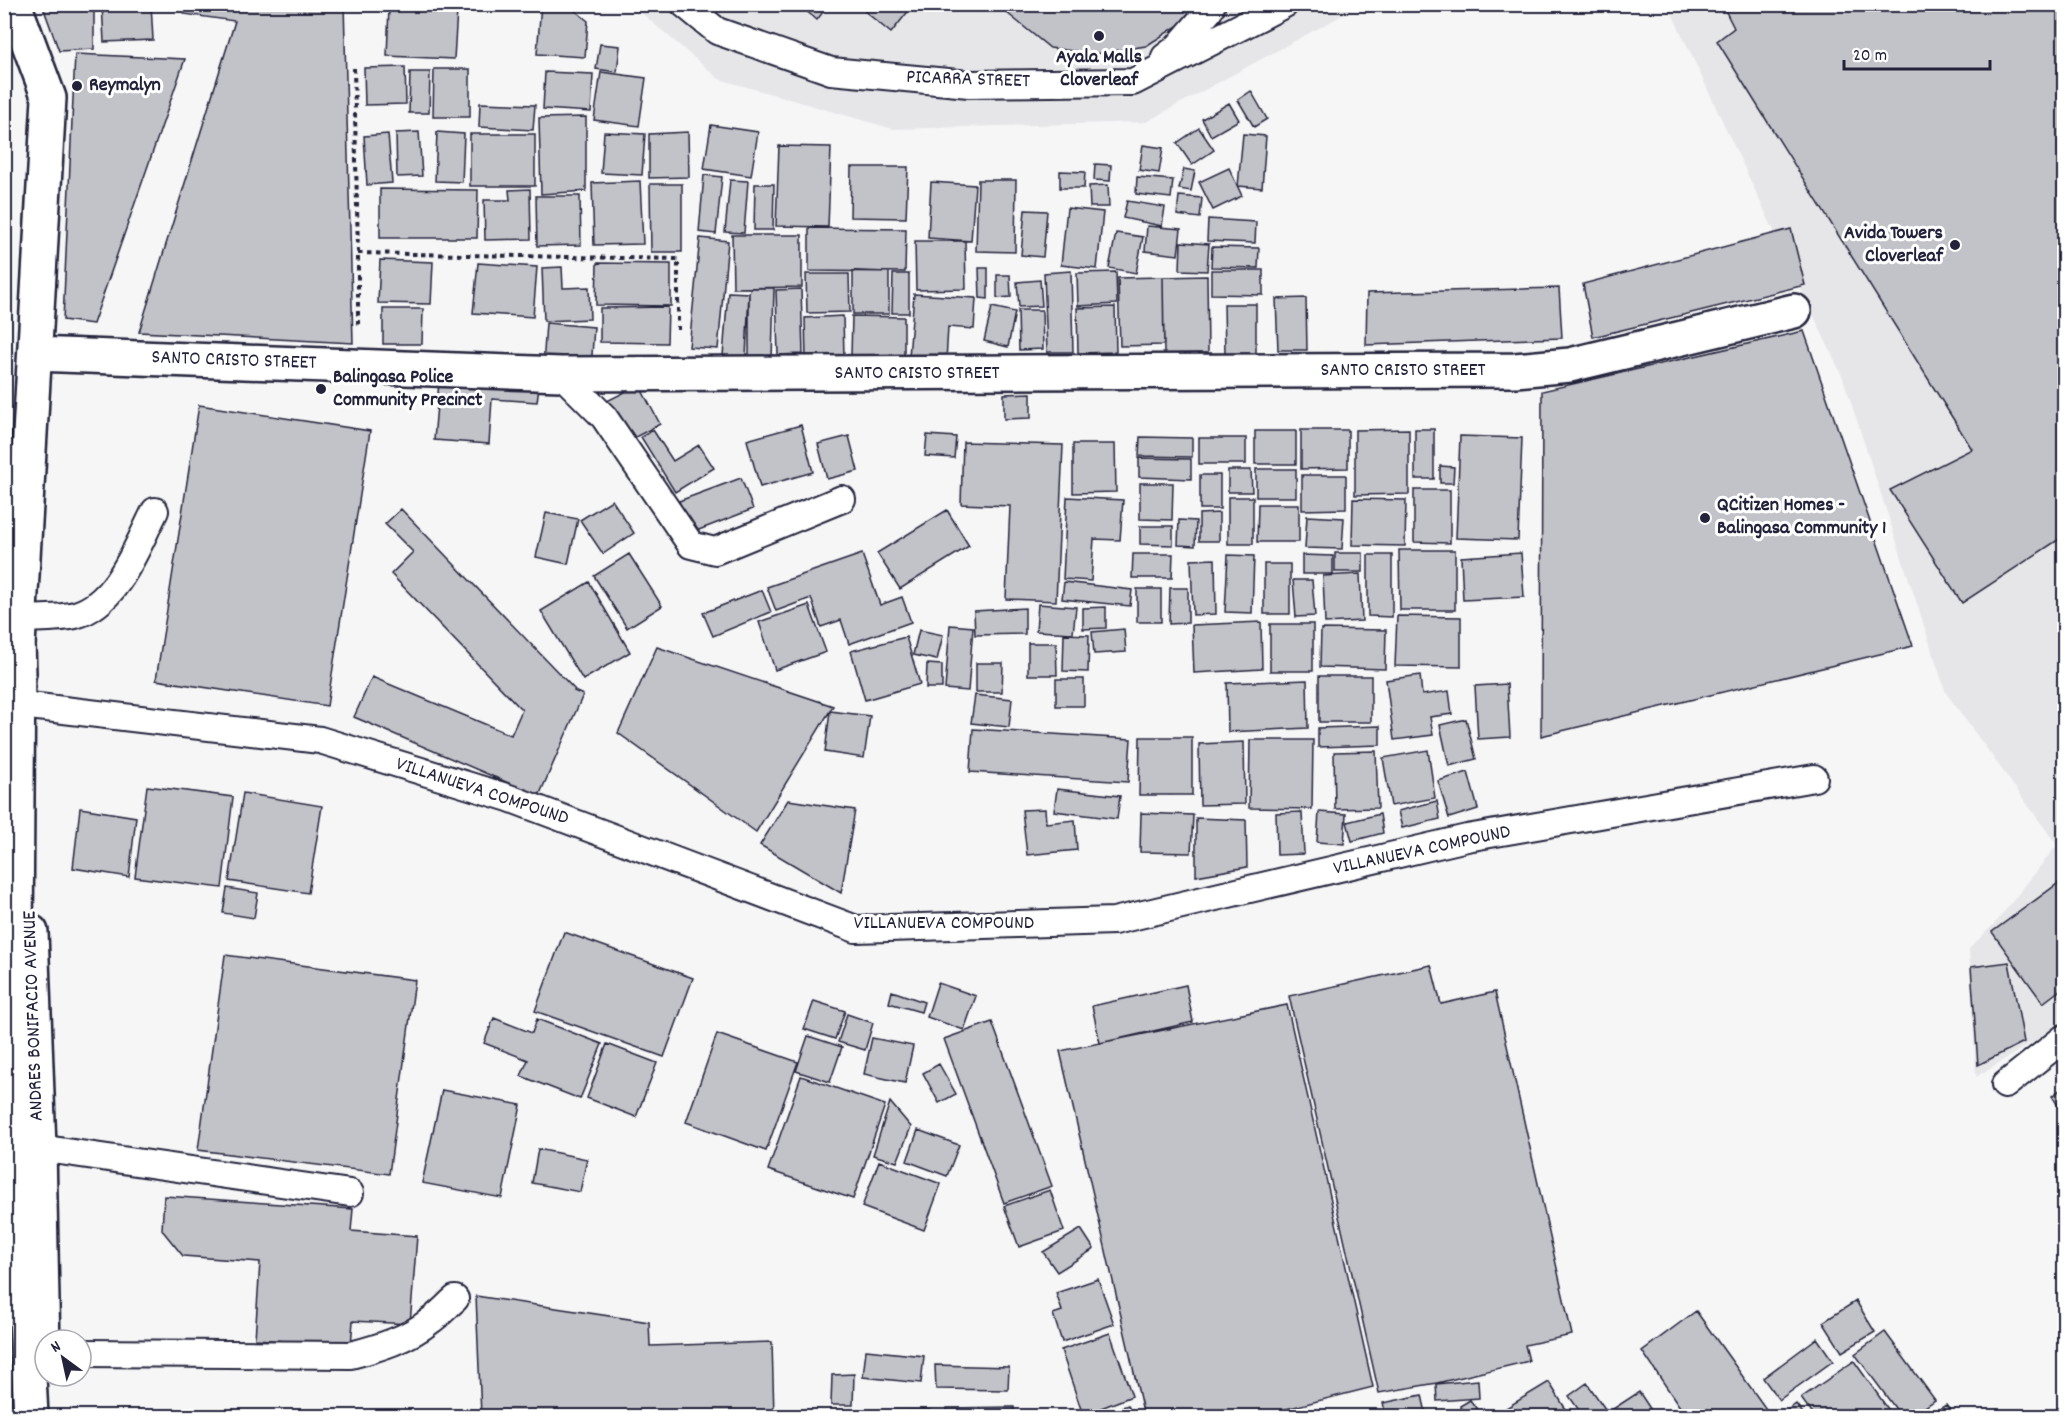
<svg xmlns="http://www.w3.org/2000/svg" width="2069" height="1421" font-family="Dekko,sans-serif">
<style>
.built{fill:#e6e6e9}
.building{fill:#c2c2c9;stroke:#22223b;stroke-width:1.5}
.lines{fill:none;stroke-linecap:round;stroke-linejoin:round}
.service-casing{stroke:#22223b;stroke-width:30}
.minor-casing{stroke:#22223b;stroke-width:38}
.motorway-casing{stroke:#22223b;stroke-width:38}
.path{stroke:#22223b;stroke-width:4;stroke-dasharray:4.5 4.5;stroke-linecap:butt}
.service{stroke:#fff;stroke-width:26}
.minor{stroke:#fff;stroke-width:33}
.motorway{stroke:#fff;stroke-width:33}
.poi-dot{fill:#22223b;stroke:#fff;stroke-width:2}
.labels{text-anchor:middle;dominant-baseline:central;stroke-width:6;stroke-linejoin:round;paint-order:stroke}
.poi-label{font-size:20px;font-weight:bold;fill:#22223b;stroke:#fff;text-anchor:start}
.street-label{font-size:20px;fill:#22223b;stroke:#fff}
</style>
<rect width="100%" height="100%" fill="#f6f6f7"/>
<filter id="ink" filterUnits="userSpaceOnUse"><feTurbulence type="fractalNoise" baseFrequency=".0167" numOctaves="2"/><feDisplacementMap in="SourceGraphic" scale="12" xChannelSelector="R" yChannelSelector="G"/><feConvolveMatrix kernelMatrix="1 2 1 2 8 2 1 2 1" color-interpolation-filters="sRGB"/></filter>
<g filter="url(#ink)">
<!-- built -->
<path class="built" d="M632,5H1361L1146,122L893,129L719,79Z
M1668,5H2064V1023L1976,1077L1969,949L1997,921L2057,845L1946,693L1843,378Z"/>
<!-- building -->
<path class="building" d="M42,4H94V49L59,51Z
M102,4H151L153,40L104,42Z
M188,4H344L353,343L139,332L235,21L184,14Z
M491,4H537V9L491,10Z
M541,4H567L588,21L585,57L537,54Z
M798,4H829L817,20Z
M856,4H914L891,33Z
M996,4H1196L1179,25L1146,46L1095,54L1050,48Z
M1722,4H2064V536L1962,603L1890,490L1972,449L1717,41L1734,28Z
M389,7L457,10L454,59L387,56Z
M600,44L620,46L617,72L596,69Z
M75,54L185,59L93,324L63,320Z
M405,67L406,104L365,105L364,68Z
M434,69H470V117H433Z
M410,72H430L429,113H409Z
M545,72L593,74L591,112L543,109Z
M601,72L646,78L639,126L594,120Z
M1251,91L1267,119L1254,127L1238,100Z
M480,103L535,105L533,130L479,127Z
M1229,103L1239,120L1211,136L1202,119Z
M586,117V191L541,194L539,118Z
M711,125L758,132L751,176L704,169Z
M1199,128L1214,150L1192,165L1177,143Z
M419,132L422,176L397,177L396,133Z
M437,132L464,134L462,182L435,181Z
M604,132L645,134L642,175L601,173Z
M688,132L689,177L649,178V134Z
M388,134L392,183L367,185L364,136Z
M470,134H535V186H470Z
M1243,134L1266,136L1262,188L1238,186Z
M1143,145L1163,148L1159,173L1139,170Z
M779,146L831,147L828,227L776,226Z
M1095,164L1111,165L1110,181L1094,180Z
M851,167H908L906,218L850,217Z
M1229,168L1242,196L1213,210L1199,182Z
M1184,169L1195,171L1191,191L1179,189Z
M1060,171L1085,172L1084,188H1060Z
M704,175L722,177L716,234L699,232Z
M1137,177L1173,180L1171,198L1136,194Z
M730,180L748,181L744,233L725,232Z
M978,180H1016L1015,252L976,251Z
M640,181L643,244L594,245L592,183Z
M931,182L975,185L971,241L928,238Z
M650,184H682V252H651Z
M755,184H774L773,230H754Z
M1108,185L1109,207H1090L1089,186Z
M380,189L478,190L477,238H380Z
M530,189L531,239L485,240L484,200H510L509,190Z
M536,196H580L581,245L537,246Z
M1179,196L1202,198L1200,218L1177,215Z
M1127,201L1165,207L1162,226L1123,218Z
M1067,208L1103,212L1097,269L1061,265Z
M1025,210L1047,211L1043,257L1021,255Z
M1208,219L1256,222L1255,243L1207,241Z
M1147,226L1181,229L1178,255L1145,251Z
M809,228L906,229L905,272L809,271Z
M1791,229L1805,285L1593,337L1583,284Z
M1116,233L1143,237L1136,273L1109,268Z
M732,235H802V287L733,288Z
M700,238L728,241L718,349L689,347Z
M915,241H965L966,289L916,290Z
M1181,242L1209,244L1207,271L1180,270Z
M1212,247L1259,248L1258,268L1211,267Z
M380,260L433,262L431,304L378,303Z
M478,263L537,267L533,317L473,313Z
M597,263L671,264V306L596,305Z
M562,267L563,288L589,287L590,319L544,321L542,268Z
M979,268H988V299L980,298Z
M1211,270H1263V295L1211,294Z
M853,271L889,272V314H853Z
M1071,271L1073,352H1047L1044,273Z
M1116,272L1117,304L1078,306L1077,273Z
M806,274H849L850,312L807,313Z
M893,274H909V313H892Z
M997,275H1010L1011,297L997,298Z
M1207,276L1208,353L1164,354L1163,277Z
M1163,277L1164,345L1120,346L1118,278Z
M1040,280L1042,306L1019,307L1017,282Z
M751,288H774L772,359L749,357V293Z
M1559,288L1562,338L1366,345L1367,293Z
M801,289L803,354L778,355L776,290Z
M728,292L749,293L746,356H723Z
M914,294L976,298L974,329L948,327L946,361L909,357Z
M1306,298L1307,350H1278L1276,299Z
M1224,304H1256V354H1225Z
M668,307L667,343L600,342V308Z
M992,307L1015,312L1008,347L984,341Z
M1115,307L1116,352L1078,353L1077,308Z
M383,309H423L422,344H383Z
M1018,310H1042L1043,349L1019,350Z
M843,316L844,358L806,359L805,318Z
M852,316L904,317V357H851Z
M546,323L594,327L591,369L543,366Z
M1804,331L1913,646L1541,736L1542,391Z
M440,370L540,378L537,402L492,399L489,444L434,440Z
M639,385L660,424L628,441L607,401Z
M1031,393V418L1004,419V394Z
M199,405L370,431L327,706L156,680Z
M801,425L813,472L760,487L747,440Z
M1409,429V494L1355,495V430Z
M1415,429H1434V479H1415Z
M653,430L673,461L699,445L714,468L675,492L641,437Z
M1301,430H1348V468L1301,469Z
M1255,431H1296V464H1255Z
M927,435L956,437L954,458L925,456Z
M849,436L858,471L827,479L818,444Z
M1460,436L1522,438L1518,540L1456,538Z
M1140,437L1192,438V457L1139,456Z
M1199,438H1246V464H1199Z
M963,442L1063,445L1056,601L1006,599L1010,506L961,504Z
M1073,444H1115L1116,492L1073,493Z
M1139,458L1191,459V479L1139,477Z
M1440,466L1454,467L1453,483H1440Z
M1256,469H1296V497H1256Z
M1228,470H1251L1252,492H1228Z
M1200,475H1220V509H1200Z
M1302,475H1346V509L1302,510Z
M741,478L753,509L691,533L679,501Z
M1140,483H1173L1172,520L1140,519Z
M1414,490H1450V543L1414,542Z
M1067,497L1123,500L1120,540L1094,539L1091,581L1063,579Z
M1228,497H1253V544H1228Z
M1353,499L1406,500L1405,546L1352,545Z
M612,500L634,533L603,554L580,520Z
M1258,504H1299V542H1257Z
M401,509L575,690L574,691L583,695L539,796L354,717L372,677L511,735L522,710L391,574L413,552L385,524Z
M947,510L969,546L900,589L877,553Z
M546,513L578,519L568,564L536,557Z
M1219,513V541H1199V514Z
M1307,516L1344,518L1342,549L1305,548Z
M1179,520L1196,521L1195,546L1178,545Z
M1140,526H1173V545L1140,544Z
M1399,550H1455V610H1400Z
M1335,553H1363V572H1335Z
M1521,553L1524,597L1463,600L1461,557Z
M629,554L662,606L627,628L594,576Z
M862,554L880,605L902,597L911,622L849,644L841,620L821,627L811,598L776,611L767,587Z
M1133,554H1173L1172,578H1132Z
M1228,555L1254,556L1252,613L1225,612Z
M1302,555L1333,556V574H1302Z
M1368,555H1392V617L1368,616Z
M1215,559L1216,614L1193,615L1191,560Z
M1264,564H1290V614H1264Z
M1360,574L1362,621L1325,623L1323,576Z
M1293,580H1312L1315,616L1296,617Z
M589,582L630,652L583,680L541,611Z
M1064,582L1132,590L1130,606L1062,599Z
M1170,588H1188V623L1169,624Z
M1137,589H1161V622H1137Z
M762,590L771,612L713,636L703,613Z
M1038,604L1076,607L1073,633L1036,631Z
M809,605L826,652L775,670L759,622Z
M1106,607V628L1083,629V608Z
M1025,608V634L975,635L974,611Z
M1397,616L1461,617V667L1395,666Z
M1261,622L1262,669L1194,673L1192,625Z
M1270,624H1313V671H1270Z
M950,625L973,627L968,691L945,689Z
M1124,629L1126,652L1094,654L1092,632Z
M1321,629L1386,630L1385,669L1320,667Z
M919,630L943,635L937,660L913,655Z
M1064,634L1089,635L1088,672L1063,671Z
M906,637L920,684L865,700L851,651Z
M1028,643H1056L1057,675H1028Z
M657,647L833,706L756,832L618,733Z
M976,663H1003L1002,692H976Z
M927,664L942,665V688H926Z
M1420,675L1422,695L1449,691L1452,714L1430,717L1433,735L1394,740L1386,680Z
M1319,676H1371V722H1319Z
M1056,679H1084V706H1056Z
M1307,680L1308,728L1228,732L1227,683Z
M1507,684L1510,737L1478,739L1475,686Z
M975,695L1012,699L1009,727L971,723Z
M830,711L870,716L864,758L825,752Z
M1466,719L1476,759L1449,766L1440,725Z
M1380,726V745L1318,747V728Z
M973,729L1131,739L1128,782L970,772Z
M1140,737H1192V795H1139Z
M1250,740H1313L1312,809L1249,808Z
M1244,742L1245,804L1200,805L1199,744Z
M1428,750L1435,798L1391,806L1383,758Z
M1376,751L1378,808L1335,809L1334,752Z
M1468,772L1478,809L1449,818L1438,781Z
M147,786L233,797L222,888L135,877Z
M1057,789L1120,796L1117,819L1054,811Z
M243,793L322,806L308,893L229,881Z
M788,800L855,810L841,893L760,845Z
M1437,801L1440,819L1402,828L1398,811Z
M80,808L136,817L129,877L73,868Z
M1045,809L1046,823L1075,820L1077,850L1027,855L1022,810Z
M1302,812L1304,854L1277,855L1276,813Z
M1319,812L1346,814L1344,844L1317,842Z
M1141,813L1193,815L1191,853L1140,852Z
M1380,814L1383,833L1352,841L1347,822Z
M1196,818L1246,820L1247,867L1196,876Z
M2064,879V987L2043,1003L1992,932Z
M227,888L258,893L254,918L223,913Z
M564,932L693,978L664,1057L535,1011Z
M225,955L415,980L389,1174L198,1150Z
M2009,962L2024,1042L1978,1065L1971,967Z
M1431,965L1441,1004L1495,992L1572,1335L1525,1345L1529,1361L1437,1383L1379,1393L1289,996Z
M938,983L976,996L964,1030L927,1017Z
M1186,985L1193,1022L1100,1043L1092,1006Z
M892,991L924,1002L921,1012L889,1003Z
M814,1001L845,1011L835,1039L804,1029Z
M1287,1005L1373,1387L1258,1416H1144L1060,1051Z
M847,1014L873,1023L865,1050L838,1042Z
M494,1018L532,1033L537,1019L602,1044L580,1099L521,1076L528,1060L484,1043Z
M992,1022L1052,1186L1004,1203L944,1039Z
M717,1034L798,1062L766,1151L686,1122Z
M808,1036L842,1047L830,1082L796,1071Z
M872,1038L913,1046L905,1083L864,1074Z
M607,1044L657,1063L636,1117L587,1098Z
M939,1064L956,1094L939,1103L923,1073Z
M801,1076L885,1105L853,1199L768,1170Z
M2064,1087V1115L2052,1096Z
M442,1090L521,1105L502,1198L422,1183Z
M890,1102L911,1127L897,1162L873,1155Z
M918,1130L959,1145L947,1176L907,1161Z
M538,1149L587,1159L580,1192L532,1183Z
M879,1161L941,1184L924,1230L862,1207Z
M1050,1190L1064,1231L1019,1247L1004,1206Z
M164,1196L353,1209L351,1231L417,1236L410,1324L353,1321L351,1345L255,1339L260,1262L183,1256L162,1230Z
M1081,1229L1094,1249L1057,1272L1043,1252Z
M1098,1279L1114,1324L1062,1342L1053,1314L1062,1311L1056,1293Z
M476,1296L649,1322L650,1346L772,1342L774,1416H481Z
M1856,1301L1875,1332L1842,1352L1823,1322Z
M1696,1311L1771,1416H1686L1642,1351Z
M1885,1332L1935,1400L1912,1416H1901L1855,1354Z
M1110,1333L1132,1396L1083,1415L1061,1350Z
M1817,1338L1833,1361L1779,1400L1763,1378Z
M866,1350L924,1356L921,1383L863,1377Z
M1854,1361L1893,1416H1814L1801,1398Z
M935,1365L1009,1367L1008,1390L936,1389Z
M854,1374L853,1405H831L832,1375Z
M1478,1380L1479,1398L1437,1401L1436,1384Z
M1549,1382L1570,1416H1493Z
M1587,1383L1610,1416H1583L1569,1396Z
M1639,1392L1655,1416H1614L1610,1411Z
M1422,1395L1426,1413L1412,1416H1386L1383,1403Z
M1470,1400L1482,1416H1467L1460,1406Z
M1796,1404L1805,1416H1780Z
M1128,1405L1132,1416H1097Z
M1946,1405L1954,1416H1928Z
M1014,1407V1416H948L947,1408Z
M930,1410V1416H857V1411Z"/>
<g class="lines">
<!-- service casing -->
<g class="service-casing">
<path id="service" d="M684,4L717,31L831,71L969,84L1133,82L1285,4
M1165,57L1177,48L1209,11L1212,4
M561,374L604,417L691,545L715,551L842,499
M20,619C36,618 60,619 75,615C117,604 137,546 155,511
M21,705L320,740L509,798L856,929L1114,921L1467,838L1814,778
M2005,1085L2064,1038
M39,1148L350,1193
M81,1353L351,1355C378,1348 408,1339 430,1321C439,1315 447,1306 455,1299"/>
</g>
<!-- minor casing -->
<g class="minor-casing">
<path id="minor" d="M14,4L49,98L18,646L19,673
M35,354L561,374L1515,370L1570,365L1794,311
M31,932L39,1148L43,1351"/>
</g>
<!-- motorway casing -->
<g class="motorway-casing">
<path id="motorway" d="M18,646L15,1097L31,1416"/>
</g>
<!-- path -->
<path class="path" d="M354,68L358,253V325
M358,253L678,259V330"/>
<!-- service -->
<use href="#service" class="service"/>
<!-- minor -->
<use href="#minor" class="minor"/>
<!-- motorway -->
<use href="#motorway" class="motorway"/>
</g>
</g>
<!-- markers -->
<g class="poi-dot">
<circle cx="1099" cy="36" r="6"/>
<circle cx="77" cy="86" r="6"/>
<circle cx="1955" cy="245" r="6"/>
<circle cx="321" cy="389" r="6"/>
<circle cx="1705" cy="518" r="6"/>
</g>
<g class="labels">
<!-- poi labels -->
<g class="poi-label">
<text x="1099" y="58" text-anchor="middle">Ayala Malls<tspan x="1099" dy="23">Cloverleaf</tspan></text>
<text x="89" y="86">Reymalyn</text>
<text x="1943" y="234" text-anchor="end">Avida Towers<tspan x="1943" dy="23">Cloverleaf</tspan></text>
<text x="333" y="378">Balingasa Police<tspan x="333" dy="23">Community Precinct</tspan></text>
<text x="1717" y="506">QCitizen Homes -<tspan x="1717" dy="23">Balingasa Community 1</tspan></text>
</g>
<!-- street labels -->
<g class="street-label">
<text transform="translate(968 80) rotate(2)">PICARRA STREET</text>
<text transform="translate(234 361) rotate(2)">SANTO CRISTO STREET</text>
<text x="1403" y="371">SANTO CRISTO STREET</text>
<text x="917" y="374">SANTO CRISTO STREET</text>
<text transform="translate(482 792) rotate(18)">VILLANUEVA COMPOUND</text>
<text transform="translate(1422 851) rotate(-12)">VILLANUEVA COMPOUND</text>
<text x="944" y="924">VILLANUEVA COMPOUND</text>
<text transform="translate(34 1016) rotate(-92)">ANDRES BONIFACIO AVENUE</text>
</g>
</g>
<!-- margin -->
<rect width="2069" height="1421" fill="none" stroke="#fff" stroke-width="24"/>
<rect x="12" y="12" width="2045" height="1397" fill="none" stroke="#22223b" stroke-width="2" filter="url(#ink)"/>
<!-- north arrow -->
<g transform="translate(63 1358) rotate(327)"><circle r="28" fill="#ffffff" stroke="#a7a7b1" stroke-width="1.5"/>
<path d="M0-4.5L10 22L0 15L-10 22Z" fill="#22223b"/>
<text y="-9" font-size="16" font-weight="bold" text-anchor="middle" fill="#22223b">N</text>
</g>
<!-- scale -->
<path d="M1844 60v9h146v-9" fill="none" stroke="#22223b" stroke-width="3"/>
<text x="1853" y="60" font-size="18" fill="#22223b" stroke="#ffffff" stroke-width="4.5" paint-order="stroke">20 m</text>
</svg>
